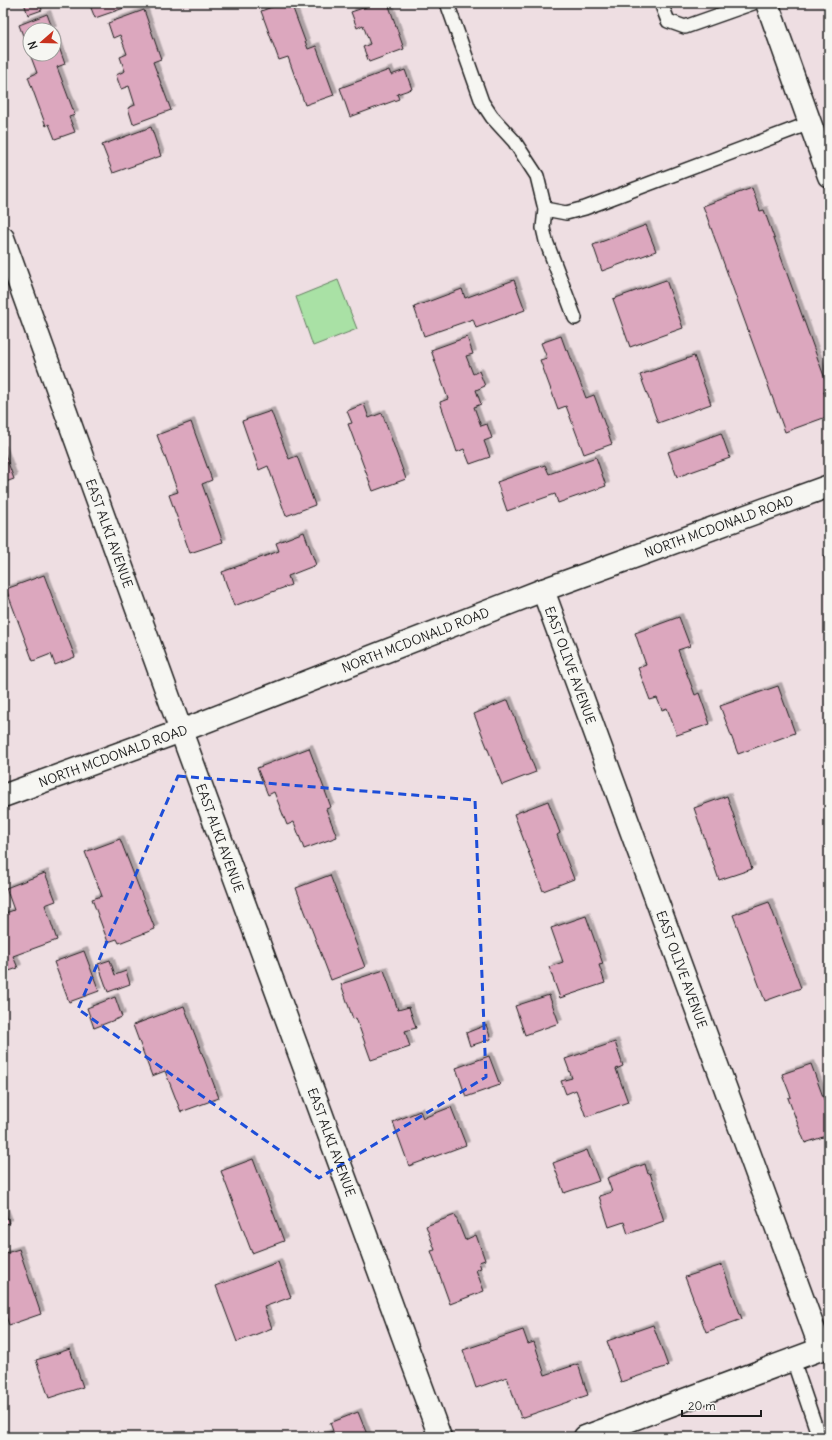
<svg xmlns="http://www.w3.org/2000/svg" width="832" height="1440" font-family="Delius,sans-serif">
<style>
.green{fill:#a9e1a5;stroke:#627e60}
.building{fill:#dca7be;stroke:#1c1c1c;filter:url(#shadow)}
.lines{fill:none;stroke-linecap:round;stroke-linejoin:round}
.lane-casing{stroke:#1c1c1c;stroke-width:16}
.street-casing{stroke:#1c1c1c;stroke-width:25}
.secondary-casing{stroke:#1c1c1c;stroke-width:25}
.lane{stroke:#f6f6f2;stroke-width:13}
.street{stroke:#f6f6f2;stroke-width:22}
.secondary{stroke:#f6f6f2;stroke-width:22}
.marked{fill:none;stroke:#1d4ed8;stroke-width:3;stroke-dasharray:8 5;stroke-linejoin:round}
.labels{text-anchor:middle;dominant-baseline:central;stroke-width:3;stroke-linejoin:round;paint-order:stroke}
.street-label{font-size:13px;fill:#1c1c1c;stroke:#f6f6f2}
</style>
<defs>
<filter id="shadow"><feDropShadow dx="3.5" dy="-3.5" stdDeviation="0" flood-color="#0004"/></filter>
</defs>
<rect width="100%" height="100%" fill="#eedee2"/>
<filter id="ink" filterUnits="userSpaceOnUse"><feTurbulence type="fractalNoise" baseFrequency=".025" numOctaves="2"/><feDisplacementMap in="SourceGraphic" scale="8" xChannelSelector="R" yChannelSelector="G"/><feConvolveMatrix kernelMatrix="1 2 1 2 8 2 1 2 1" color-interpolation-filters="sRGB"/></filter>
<g filter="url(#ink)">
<!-- green -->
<path class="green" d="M338,280L357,329L313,346L296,297Z"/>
<!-- building -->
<path class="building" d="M24,3H40L42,10L28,15Z
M89,3H122L124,8L95,18Z
M283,3H291L308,49L316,46L334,95L305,105L288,57L279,60L261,11Z
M378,3H388L404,49L369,62L363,47L370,44L363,25L357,28L351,12Z
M144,10L161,59L153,62L171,110L133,124L128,108L135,105L129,86L121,89L116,75L125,71L120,57L127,54L120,35L113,38L108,23Z
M47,14L53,30H30V54H54V33L65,64L57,67L75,115L69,117L75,132L55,139L49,124L46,126L28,77L37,73L19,25Z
M389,70L391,75L405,70L412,89L397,94L399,99L350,117L340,88Z
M151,127L161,156L113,173L102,145Z
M752,188L760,211L764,210L829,390L824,392L829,404V416L785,432L703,206Z
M646,225L656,251L602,271L593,245Z
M514,280L525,310L476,328L473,319L424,336L414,307L462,289L465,298Z
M666,280L683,328L630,347L613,299Z
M561,336L566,350H568L586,398L594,395L612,444L584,454L566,406L558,409L540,360L547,358L541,343Z
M467,337L473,354L466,356L473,374L479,371L485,386L476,390L481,404L474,407L481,426L487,424L492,438L484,441L490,457L470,464L464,449L457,452L440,402L448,399L431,350Z
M694,356L711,404L658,423L640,375Z
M364,404L369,418L382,413L406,479L373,491L348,424L352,423L347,411Z
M271,411L289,459L297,456L315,505L286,516L268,466L259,470L242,421Z
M191,422L212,480L202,484L223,542L190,553L169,495L178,492L157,435Z
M721,433L730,458L677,477L668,452Z
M3,449L14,479L3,483Z
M596,457L606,486L558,503L555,494L507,511L497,482L545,465L549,474Z
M304,532L316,565L288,576L291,585L234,606L222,572L279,551L276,543Z
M829,555V571L824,557Z
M44,575L75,657L55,665L51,654L33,661L6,589Z
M679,617L690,646L678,650L695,695L699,693L710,724L677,735L667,708L662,710L657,698L650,700L638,668L646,665L635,633Z
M778,686L795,733L738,754L720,706Z
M508,700L536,772L502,785L474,714Z
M309,748L331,807L326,809L337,837L304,849L294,822L287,825L274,792L268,795L257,768Z
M727,796L752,869L719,880L694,808Z
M548,801L560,833L557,835L574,879L543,891L514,814Z
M120,839L155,929L119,943L117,939L108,942L92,899L102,896L85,852Z
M45,873L56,901L45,905L57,940L13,956L18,968L3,973V914L14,910L6,888Z
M330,875L365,967L331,980L296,888Z
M769,902L801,988L765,1001L733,915Z
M586,916L603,964L599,965L605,983L560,998L549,967L563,962L551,928Z
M84,951L99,991L69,1002L54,962Z
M110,960L115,975L126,971L130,984L108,992L98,964Z
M384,970L398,1010L409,1007L416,1028L405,1031L410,1047L371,1060L356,1018L353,1019L341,984Z
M549,995L559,1023L525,1035L515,1006Z
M115,997L122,1017L94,1028L87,1008Z
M184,1006L219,1098L181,1112L165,1071L152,1076L133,1025Z
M486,1025L491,1039L470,1046L466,1033Z
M615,1042L623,1066L616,1069L628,1102L586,1117L576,1090L566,1094L561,1081L572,1078L565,1059Z
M489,1056L500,1085L466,1097L456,1068Z
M811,1064L829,1113V1135L805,1143L788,1098L791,1097L782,1074Z
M451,1107L466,1145L409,1166L393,1122L420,1111L423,1118Z
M587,1150L599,1181L564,1193L553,1163Z
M253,1159L284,1241L252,1253L221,1171Z
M645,1164L648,1174L650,1173L659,1201L658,1202L664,1221L628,1234L624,1222L609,1227L599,1196L612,1192L607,1178Z
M3,1208L9,1223L3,1225Z
M455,1215L465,1240L476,1235L485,1260L479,1262L481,1268L476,1270L484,1291L450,1304L431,1251L435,1250L426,1226Z
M19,1249L41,1314L9,1325L3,1307V1254Z
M278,1262L291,1297L264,1307L272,1328L237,1342L216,1286Z
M722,1265L742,1319L706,1332L685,1277Z
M653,1325L668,1366L621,1382L607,1341Z
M523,1330L528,1344L534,1342L545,1375L578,1364L588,1395L521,1418L507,1377L476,1388L463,1350Z
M70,1349L83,1387L49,1398L36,1360Z
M358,1412L368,1437H318L333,1431L330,1423Z"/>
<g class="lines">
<!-- lane casing -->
<g class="lane-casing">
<path id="lane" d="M447,3L482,102L492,117L514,141L537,176L545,209L543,228L546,241L575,318
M661,3L668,21L685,27L753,3
M545,209L566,213L585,208L810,123
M793,1360L819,1437"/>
</g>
<!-- street casing -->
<g class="street-casing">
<g id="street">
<path d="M767,3L829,176"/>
<path id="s1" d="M3,238L181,731L440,1437"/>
<path id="s2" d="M543,590L821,1349"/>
<path d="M585,1437L829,1346"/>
</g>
</g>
<!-- secondary casing -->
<g class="secondary-casing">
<g id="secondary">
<path id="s3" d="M3,796L181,731L543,590L829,486"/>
</g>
</g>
<!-- lane -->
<use href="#lane" class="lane"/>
<!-- street -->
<use href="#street" class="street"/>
<!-- secondary -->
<use href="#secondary" class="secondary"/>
</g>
</g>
<!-- marked area -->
<path class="marked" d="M178,776L475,800L486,1077L319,1178L78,1009Z"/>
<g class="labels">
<!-- street labels -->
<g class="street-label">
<text stroke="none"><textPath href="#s3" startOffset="765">NORTH MCDONALD ROAD</textPath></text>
<text stroke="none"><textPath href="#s1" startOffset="314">EAST ALKI AVENUE</textPath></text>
<text stroke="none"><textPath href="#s3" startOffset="441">NORTH MCDONALD ROAD</textPath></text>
<text stroke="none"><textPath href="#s2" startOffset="80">EAST OLIVE AVENUE</textPath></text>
<text stroke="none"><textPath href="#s3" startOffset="117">NORTH MCDONALD ROAD</textPath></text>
<text stroke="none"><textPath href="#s1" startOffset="638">EAST ALKI AVENUE</textPath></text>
<text stroke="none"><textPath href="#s2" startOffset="404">EAST OLIVE AVENUE</textPath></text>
<text stroke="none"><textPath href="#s1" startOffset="962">EAST ALKI AVENUE</textPath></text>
</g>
</g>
<!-- margin -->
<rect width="832" height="1440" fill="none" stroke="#f6f6f2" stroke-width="16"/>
<rect x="8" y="8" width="816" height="1424" fill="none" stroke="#1c1c1c" stroke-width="1.5" filter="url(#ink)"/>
<!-- north arrow -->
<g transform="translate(42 42) rotate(250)"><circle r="19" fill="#f6f6f2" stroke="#9f9f9c"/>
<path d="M0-3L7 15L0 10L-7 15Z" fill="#c8321e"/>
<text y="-6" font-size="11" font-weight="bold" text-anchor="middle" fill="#1c1c1c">N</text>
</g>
<!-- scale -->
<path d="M682 1410v6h79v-6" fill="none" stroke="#1c1c1c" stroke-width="2"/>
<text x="688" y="1410" font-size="12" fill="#1c1c1c" stroke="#f6f6f2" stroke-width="3" paint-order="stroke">20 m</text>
</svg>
